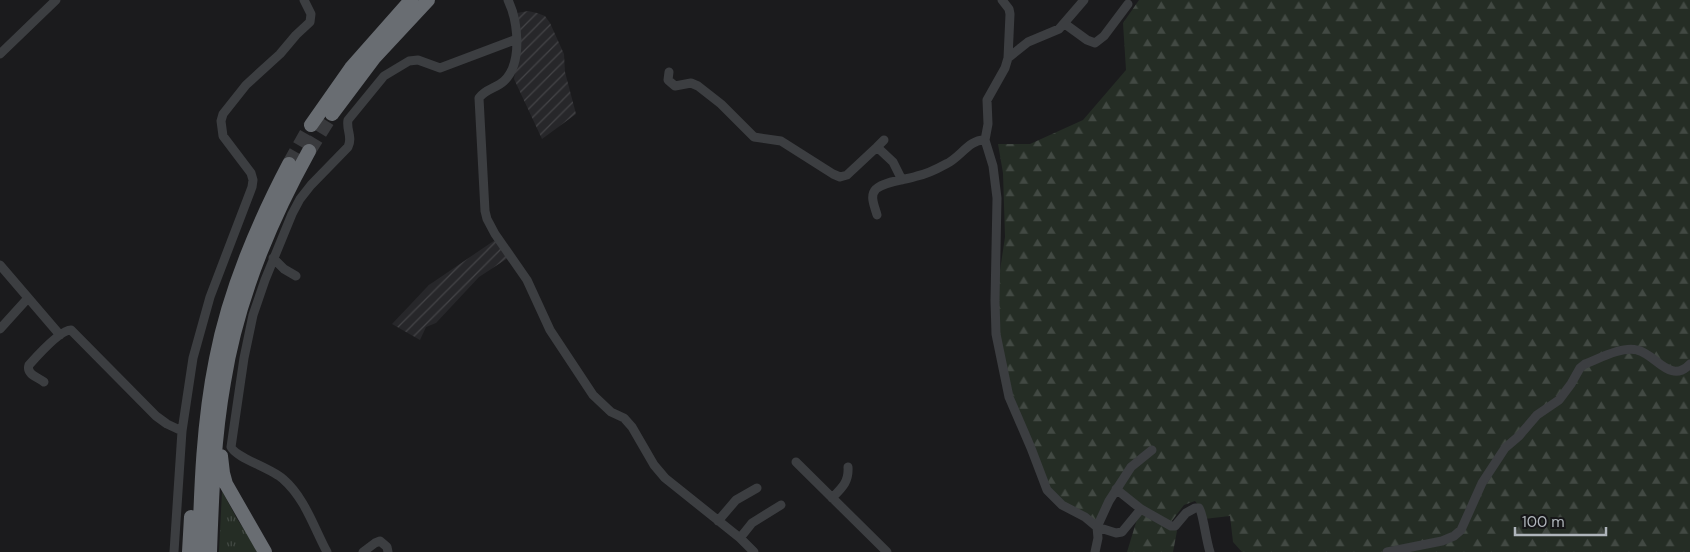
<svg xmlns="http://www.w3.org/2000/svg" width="1690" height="552" font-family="'DM Sans',sans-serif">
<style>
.industrial{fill:url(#industrial-furrows)}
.grass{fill:url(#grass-tufts)}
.forest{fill:url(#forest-firs)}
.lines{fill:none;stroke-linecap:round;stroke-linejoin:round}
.highway-tunnel{stroke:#393a3d;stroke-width:14;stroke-dasharray:14 7;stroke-linecap:butt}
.minor{stroke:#3c3e41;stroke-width:9}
.highway{stroke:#696d72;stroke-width:14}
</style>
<defs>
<pattern id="industrial-furrows" width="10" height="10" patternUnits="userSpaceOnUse" patternTransform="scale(1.25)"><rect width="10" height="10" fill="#27272a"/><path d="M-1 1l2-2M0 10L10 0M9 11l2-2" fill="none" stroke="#444447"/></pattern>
<pattern id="grass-tufts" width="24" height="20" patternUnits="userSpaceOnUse" patternTransform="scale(1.25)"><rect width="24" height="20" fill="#252d25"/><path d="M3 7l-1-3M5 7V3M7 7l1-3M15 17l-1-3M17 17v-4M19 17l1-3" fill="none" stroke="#424943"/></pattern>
<pattern id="forest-firs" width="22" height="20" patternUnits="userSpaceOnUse" patternTransform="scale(1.25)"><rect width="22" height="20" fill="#252d25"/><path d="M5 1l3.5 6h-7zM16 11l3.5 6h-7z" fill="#424943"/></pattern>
</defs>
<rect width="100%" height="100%" fill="#1b1b1d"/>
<!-- industrial -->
<path class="industrial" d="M528,11L537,13L545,16L550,23L564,54L565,72L576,114L542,139L514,79L520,36L517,13Z
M495,240L508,258L479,277L436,323L426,327L420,340L392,324L429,285Z"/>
<!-- grass -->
<path class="grass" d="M222,491L237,519L259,552H219Z"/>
<!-- forest -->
<path class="forest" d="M1139,0H1690V552H1242L1233,542L1230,516L1204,519L1203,511L1195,501L1184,505L1171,522L1177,531L1173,552H1127L1141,506L1119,489L1097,524L1053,495L1016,407L1004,360L998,323L999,277L1005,237L1003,173L998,144H1030L1083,120L1126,70L1123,23Z"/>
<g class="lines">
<!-- highway-tunnel -->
<path class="highway-tunnel" d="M309,151L332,114
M289,164L311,125"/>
<!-- minor -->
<path class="minor" d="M508,0C518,21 523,63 504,81C497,88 485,89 479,98L485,211L487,219L495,234L527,280L550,330L593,395L611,412L624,418L632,427L654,465L665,478L740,538L754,552
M1002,0L1009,9L1010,14L1008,58
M1084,0L1059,29L1028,42L1008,58L1005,68L987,100L988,124L985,140L993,166L997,198L995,301L996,334L1009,397L1031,448L1047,490L1062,505L1085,517L1097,527L1098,538L1095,552
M1065,24L1087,40L1095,43L1104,36L1128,4
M0,54L56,0
M669,72L668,80L675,86L691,83L698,86L721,104L754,137L781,141L833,174L840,177L847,175L877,147L893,162L902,180
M877,147L884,140
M877,215C875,207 869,196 876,189C885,181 906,180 917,176C927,174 937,169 946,164C960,158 969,139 985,140
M273,258L284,269L296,276
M0,265L60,335
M0,329L28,298
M44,382C37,377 26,374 29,365C37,356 60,330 71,330L156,416L167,424L182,431
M796,462L887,552
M1116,489L1141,509L1171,526H1175L1186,513L1195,508H1199C1203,512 1206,541 1210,552
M832,498C842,488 849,482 848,467
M1141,509L1122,532L1116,533L1097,527L1109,501L1131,467L1152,450
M718,521L736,500L757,488
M740,538L752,523L781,505
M174,552L182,431L193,358L210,297L252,187L253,180L251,173L223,136L221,121L223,114L246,85L280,54L296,35L310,22L311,14L304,0
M327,552C314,528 305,498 283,479C271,468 236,458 231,447L244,358L253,315L265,280L292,214L300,199L311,185L348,147C353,137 346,130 348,120L384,76L409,61L418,60L440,68L517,39
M363,552L375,543L380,541L387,547L388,552
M1387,552L1442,541L1454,536L1461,530L1482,483L1505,448L1519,436L1537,415L1559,400L1571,384L1580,368L1585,364C1598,359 1622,346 1637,350C1656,354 1670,385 1690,364"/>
<!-- highway -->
<path class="highway" d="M332,114L374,58L428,0
M311,125L351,68L411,0
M221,456L223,473L226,484L265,552
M189,552L191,517
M199,552C201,487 203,423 216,359C229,291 257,225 289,164
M210,552C212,495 214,438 224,382C237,300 269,223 309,151"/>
</g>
<!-- scale -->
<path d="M1515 527v8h91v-8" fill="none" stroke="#afb5bb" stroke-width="2.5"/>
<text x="1522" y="527" font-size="15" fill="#afb5bb" stroke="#161618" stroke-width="4" paint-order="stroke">100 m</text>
</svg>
